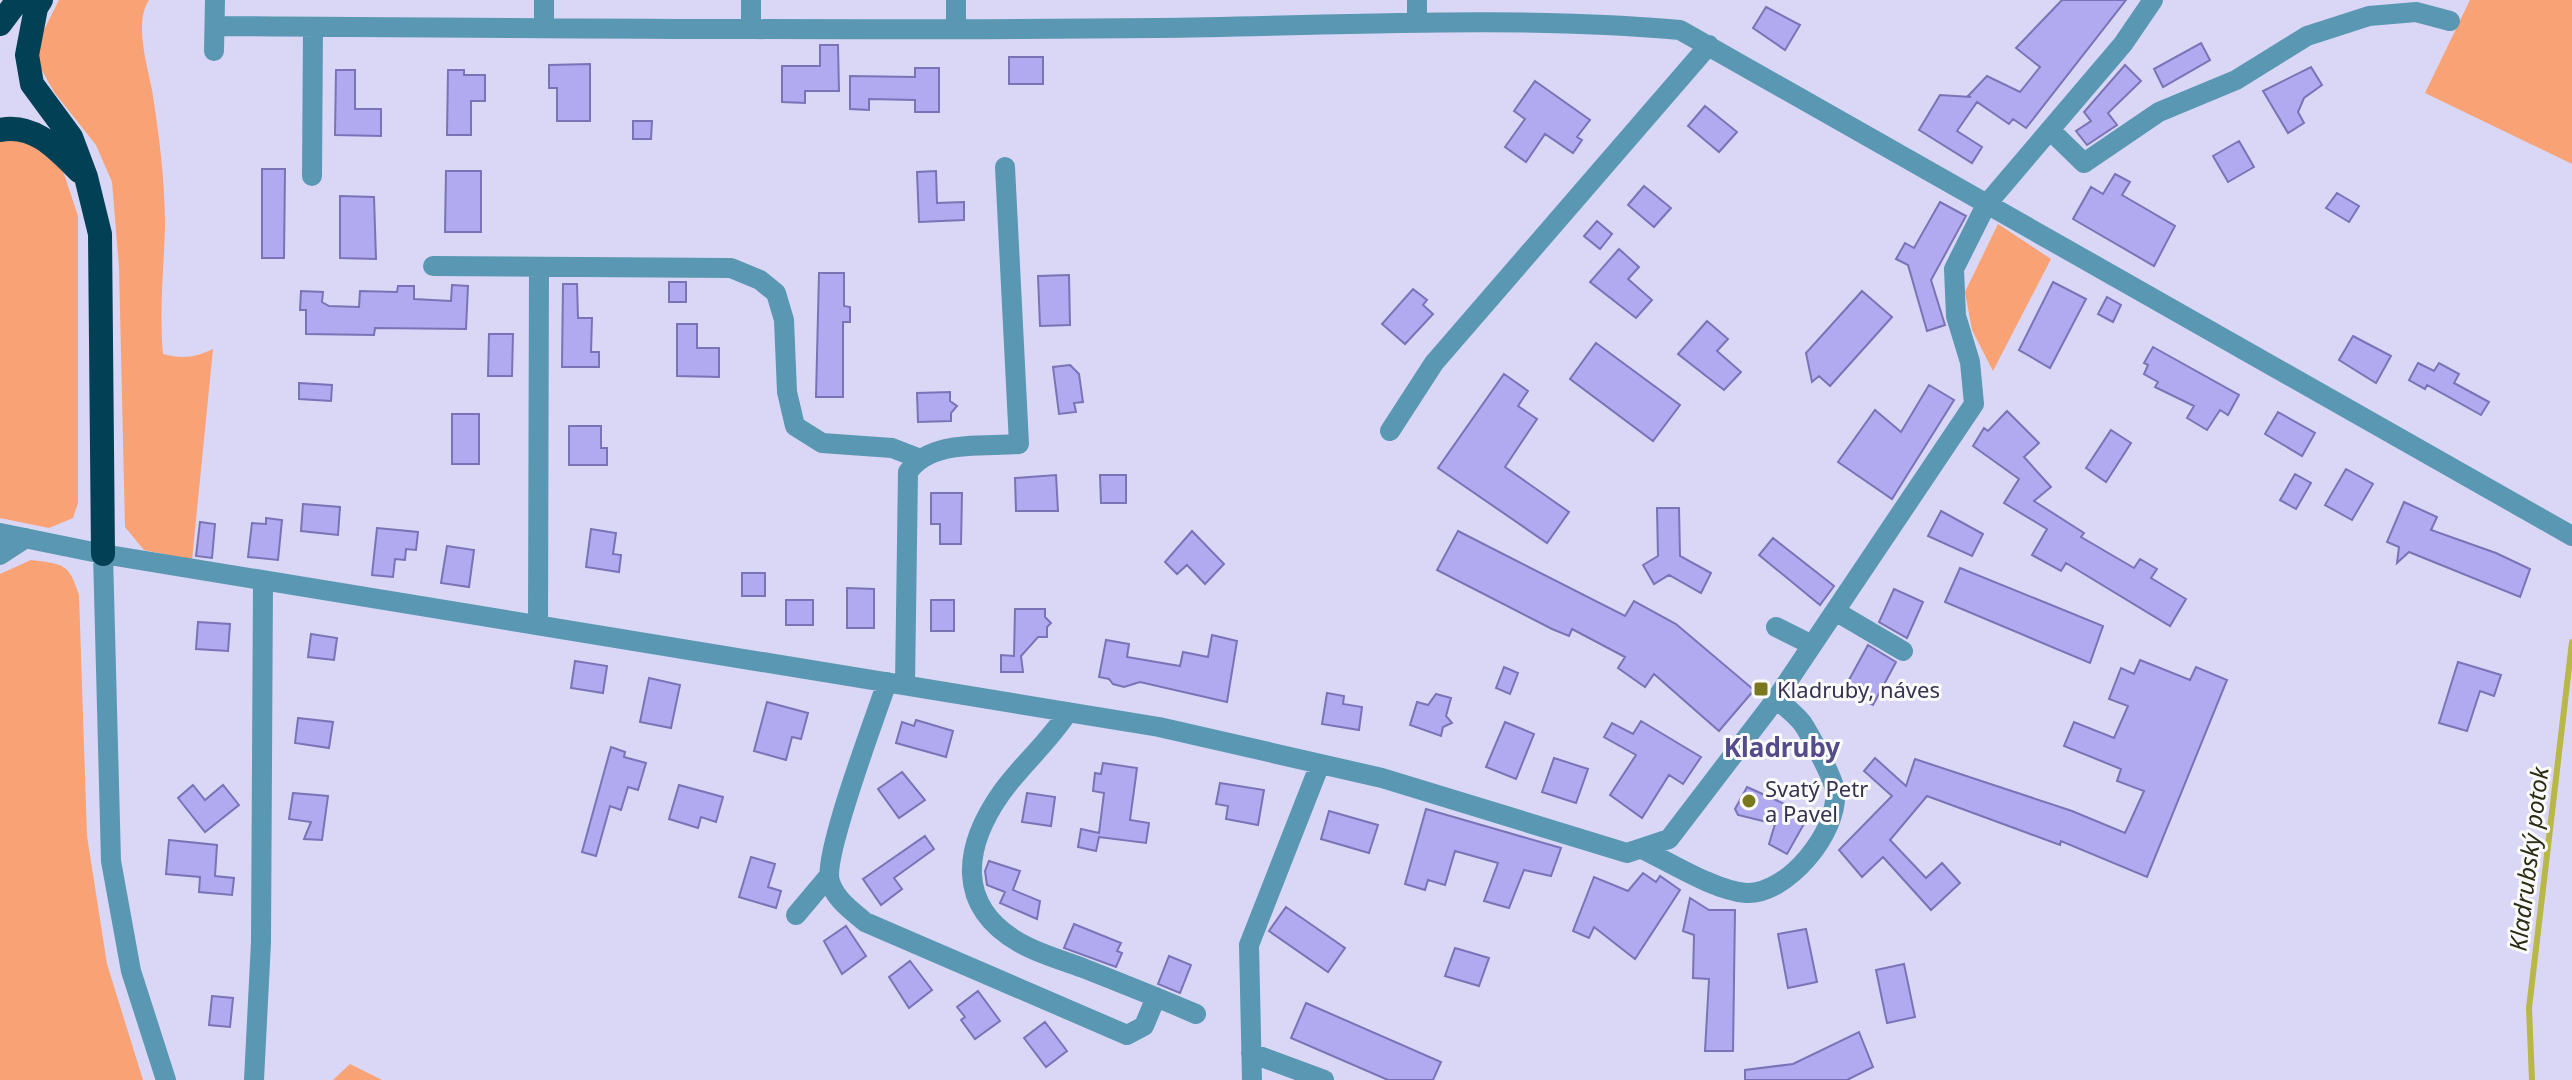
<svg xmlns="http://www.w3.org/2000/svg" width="2572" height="1080" font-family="'Noto Sans',sans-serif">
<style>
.green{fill:#f8a275}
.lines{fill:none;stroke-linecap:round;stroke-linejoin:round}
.stream{stroke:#b9b747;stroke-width:6}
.building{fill:#b1aaf1;stroke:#7a73b6;stroke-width:2}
.minor{stroke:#5a97b2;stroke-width:20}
.highway{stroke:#024055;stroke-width:24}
.poi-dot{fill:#7a781f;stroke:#fbfbfb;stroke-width:3}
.labels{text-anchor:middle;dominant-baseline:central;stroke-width:6;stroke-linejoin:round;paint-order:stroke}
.poi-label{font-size:22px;fill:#35324f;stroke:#fbfbfb;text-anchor:start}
.water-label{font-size:24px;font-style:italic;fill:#2b2b13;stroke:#fbfbfb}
.quarter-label{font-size:26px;font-weight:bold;fill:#544b8a;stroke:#fbfbfb}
</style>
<rect width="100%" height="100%" fill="#d9d7f5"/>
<!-- green -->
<path class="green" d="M59,0H149C134,23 147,64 152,90C159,134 165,180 165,225C164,268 159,310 163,354C182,359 194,358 213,349L192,560L144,550L125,527L119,267L112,182L96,145L54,92L40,67L37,44Z
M2470,0H2572V164L2425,93Z
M8,136L37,148L63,171L78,216V503L73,518L49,528L0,518V139Z
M1998,224L2051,259L1993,371L1972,330L1965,292Z
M31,560C63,564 69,563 79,595L87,836L107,964L143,1080H0V574Z
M350,1064L382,1080H333Z"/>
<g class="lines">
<!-- stream -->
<path class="stream" d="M2532,1080L2529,1008L2572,642"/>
</g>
<!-- building -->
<path class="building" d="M2062,0H2126L2026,128L2013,119L2009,124L1977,102L1957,131L1982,147L1972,163L1919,130L1940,95L1971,97L1968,96L1987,76L2020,92L2040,67L2016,48Z
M1766,7L1800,25L1785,50L1753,28Z
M2201,43L2210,60L2163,87L2154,69Z
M820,45H838L839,91H805V103L782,102V66H820Z
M1009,57H1043V84H1009Z
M590,64V121H557V88H549V65Z
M2125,65L2141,81L2108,113L2117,125L2087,145L2076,131L2091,121L2084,112Z
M2311,67L2322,85L2304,98L2298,112L2304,123L2288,133L2263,91Z
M915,68H939V112H915V100L869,99V110L850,109V76L915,77Z
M336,70H355V109H381V136L335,135Z
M448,70H464V75H485V101H471V135H447Z
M1535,81L1590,120L1577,137L1582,140L1573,153L1545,134L1526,162L1505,147L1525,119L1514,111Z
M1705,106L1737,132L1719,152L1688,126Z
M633,121H652L651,139H633Z
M2239,141L2254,167L2228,182L2213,156Z
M262,169H285L284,258H262Z
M446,171H481V232H445Z
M936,171L937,203L964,202V220L919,222L917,172Z
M2115,174L2130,182L2122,195L2175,226L2154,266L2073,219L2091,187L2103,194Z
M1644,186L1671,208L1654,227L1628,205Z
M2337,193L2359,206L2349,222L2326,208Z
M340,196L374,197L376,259L340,258Z
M1940,202L1966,216L1931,280L1945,325L1927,331L1908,265L1896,259L1905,243L1914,248Z
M1597,221L1612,234L1600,249L1584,236Z
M1619,249L1639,267L1628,279L1652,300L1636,318L1590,282Z
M819,273H844V306L850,307V322H843V397H816Z
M1069,275L1070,325L1040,326L1038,276Z
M669,282H686V302H669Z
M2053,282L2086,299L2050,368L2019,350Z
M563,284H577L578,318H592L591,352H599V367H562Z
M452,285L468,286L466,329L375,328L374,335L306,334V310H300L301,291L323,292L322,302L329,306L359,307L360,291L397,292L398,286H414V299L451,301Z
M1413,289L1427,300L1423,305L1433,314L1405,344L1382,324Z
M1862,291L1892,317L1830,386L1819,376L1812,382L1806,353Z
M2107,297L2121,305L2113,322L2098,314Z
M1707,321L1728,339L1717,351L1741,372L1724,390L1678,354Z
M677,324H697V348H719V377L677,376Z
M489,334H513L512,376H488Z
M2353,336L2391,356L2376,383L2339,360Z
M1596,343L1680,405L1653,441L1570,379Z
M2153,347L2239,395L2228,415L2220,410L2207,430L2187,418L2194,406L2155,387L2158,382L2144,374L2148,365L2144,363Z
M2418,363L2434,371L2439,363L2459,374L2454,383L2489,402L2481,415L2427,385L2425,389L2409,380Z
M1070,365L1079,374L1083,402L1074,403L1076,412L1059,414L1053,367Z
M1504,374L1528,391L1518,406L1537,419L1505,467L1569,512L1547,543L1438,468Z
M299,383L332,385L331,401L299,399Z
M1929,385L1954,400L1892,499L1838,462L1875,410L1901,432Z
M950,392V401L957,406L951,413V421L918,422L917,393Z
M2007,411L2039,443L2024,457L2051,487L2034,501L2084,533L2081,537L2134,568L2140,559L2157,569L2151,578L2186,599L2170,626L2066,563L2061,571L2032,555L2047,529L2004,503L2019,479L1973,446L1984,428L1988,431Z
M2278,412L2315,433L2302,456L2265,434Z
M452,414H479V464H452Z
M569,426H601V448H607V465H569Z
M2111,430L2131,443L2106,482L2086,468Z
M2346,469L2373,484L2352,520L2325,505Z
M2295,474L2311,483L2296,509L2280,500Z
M1056,475L1058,511H1016L1015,478Z
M1100,475H1126V503H1101Z
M931,493H962L961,544H940V524H931Z
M2404,502L2437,517L2431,530L2496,553L2530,569L2520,597L2409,552L2397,563L2399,547L2387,542Z
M303,504L340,507L338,535L301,531Z
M1657,508H1679L1680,556L1711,573L1701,593L1669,575L1654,584L1643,565L1658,556Z
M1941,511L1983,534L1972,556L1928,536Z
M266,518L282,520L278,560L248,557L252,523L266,524Z
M200,522L215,524L212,558L196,556Z
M377,528L418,532L416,550L406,549L405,560L395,559L393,577L372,575Z
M591,529L616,533L613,554L621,555L619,572L586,567Z
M1192,531L1224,564L1205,584L1187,565L1177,574L1165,562Z
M1458,531L1625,616L1634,601L1676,624L1754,690L1719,731L1654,674L1645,687L1618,668L1625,657L1572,629L1569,636L1552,629L1437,570Z
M1773,538L1834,586L1820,605L1759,555Z
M447,546L474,550L469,587L441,583Z
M1960,568L2103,626L2090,663L1945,602Z
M742,573H765V596H742Z
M847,588L874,589V628H847Z
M1894,589L1923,602L1907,638L1879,622Z
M786,600H813V625H786Z
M931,600H954V631H931Z
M1015,609H1045V617L1051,623L1047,627V637H1038L1021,656L1023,672H1001V655L1014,656Z
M198,622L230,624L228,651L196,649Z
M311,634L337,638L334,660L308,657Z
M1212,635L1237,641L1227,702L1140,682L1124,687L1113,684L1109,679L1099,677L1106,640L1129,644L1127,657L1180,666L1183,652L1208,657Z
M1868,645L1896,662L1873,705L1844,689Z
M2140,660L2190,680L2196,667L2227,680L2147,877L2061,841L2060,845L1927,796L1890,840L1926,878L1942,863L1960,883L1931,910L1883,857L1862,877L1839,850L1892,796L1864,771L1875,758L1906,786L1915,759L2072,811L2125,833L2144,791L2117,781L2121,769L2064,746L2074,722L2114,738L2128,706L2109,699L2121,668L2134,674Z
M575,661L607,666L603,693L571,688Z
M2458,662L2501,675L2494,696L2480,691L2467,731L2439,723Z
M1504,667L1518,673L1510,694L1496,688Z
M649,678L680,685L671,728L640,722Z
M1327,693L1344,696L1343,704L1362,707L1359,730L1322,724Z
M1436,694L1451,698L1446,716L1452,723L1443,727L1441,736L1410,725L1417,702L1428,705Z
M767,702L808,713L801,739L792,737L786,760L754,751Z
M298,718L333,722L329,748L295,743Z
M916,720L953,731L946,757L896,743L902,722L914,726Z
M1641,721L1701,757L1683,784L1669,775L1642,818L1610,795L1636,755L1604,737L1612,723L1633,734Z
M1505,722L1534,734L1516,779L1486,767Z
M611,747L625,752L624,757L646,763L638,790L628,787L621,810L610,806L596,856L582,852Z
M1554,758L1588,769L1576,803L1542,792Z
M1103,763L1137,768L1130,820L1149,823L1146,843L1099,837L1096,851L1078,847L1081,829L1099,833L1104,793L1093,791L1095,773L1101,774Z
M902,772L925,800L899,818L878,789Z
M1220,783L1264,790L1258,825L1226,819L1228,806L1216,804Z
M193,785L205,800L223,785L239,805L205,832L178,798Z
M679,785L723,797L716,822L701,817L698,828L669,819Z
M1747,787L1809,815L1787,854L1769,844L1775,824L1738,815L1735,809Z
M293,793L328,796L322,840L304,839L311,822L289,819Z
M1027,793L1055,797L1051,826L1022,822Z
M1426,809L1561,848L1551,876L1524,870L1509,908L1484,901L1498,863L1455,851L1445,885L1428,880L1425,890L1405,884Z
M1329,811L1378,825L1369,853L1321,839Z
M925,836L934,849L894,878L902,889L881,905L863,879Z
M169,840L217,845L215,876L234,878L232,895L199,892L200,877L166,874Z
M751,857L775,864L768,887L781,891L776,908L739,897Z
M989,861L1020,871L1013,890L1040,901L1037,919L1000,903L1005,892L987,885L985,871Z
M1643,873L1656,882L1660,876L1680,890L1635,959L1594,927L1589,938L1573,931L1594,877L1628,891Z
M1690,898L1709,910H1735L1733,1051H1705L1709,979L1693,978L1694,935L1683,931Z
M1286,907L1345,948L1328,972L1269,931Z
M1074,924L1121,943L1117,951L1122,953L1116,967L1064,948Z
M846,926L866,956L842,974L824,941Z
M1806,929L1817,982L1788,988L1778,934Z
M1455,948L1489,958L1479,986L1445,976Z
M1169,956L1191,965L1180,993L1158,984Z
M910,961L932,990L909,1008L889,977Z
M1904,964L1915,1017L1887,1023L1876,970Z
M978,991L1000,1021L975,1039L961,1020L965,1017L957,1007Z
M212,996L233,998L230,1027L209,1025Z
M1306,1003L1441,1062L1433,1080H1388L1291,1038Z
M1045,1022L1067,1051L1046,1067L1024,1038Z
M1859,1032L1873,1067L1847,1080H1745V1070L1793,1064Z"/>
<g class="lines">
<!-- minor -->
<path class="minor" d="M544,0V26
M751,0V27
M1417,22V0
M216,26C530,28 844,31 1158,28C1332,26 1507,15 1680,30L2572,536
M956,28V0
M214,51L215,0
M2050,130L2084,163L2159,112L2236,80L2307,36L2369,16L2416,12L2450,21
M312,176L313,27
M433,266L731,268L760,280L776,293L784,320L787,392L795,426L822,443L892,448L918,458
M1390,431L1434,363L1709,45
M0,533L103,554L1159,727L1382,778L1627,853L1669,839L1776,699L1974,404L1970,362L1956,316L1954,269L1986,205L2123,44L2153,0
M103,554L111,861L131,971L166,1080
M0,555L26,538
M1835,611L1903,651
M538,625L539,267
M1776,627L1812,645
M887,682C876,716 822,856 830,882C836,900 851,910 865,922L1127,1035L1144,1026L1156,997
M905,685L908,472C931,439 982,447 1019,444L1005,167
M1068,712C1049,742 1022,764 1002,792C963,847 955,906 1020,943C1039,954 1062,960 1083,968C1121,983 1159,998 1196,1014
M1644,850C1671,863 1716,891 1746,893C1787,895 1839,832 1835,791C1834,779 1810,735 1803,724C1796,715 1785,706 1776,699
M796,915L828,877
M1251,1053L1324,1080
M254,1080L261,942L263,581
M1252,1080L1249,945L1320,764"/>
<!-- highway -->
<path class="highway" d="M41,0L36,8L27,55L32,84L71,137L86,177L100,234L103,554
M0,24L18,0
M0,130C34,123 57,149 79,171"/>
</g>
<!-- markers -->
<g class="poi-dot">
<rect x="1753" y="681" width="16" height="16" rx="4"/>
<circle cx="1749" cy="801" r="8"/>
</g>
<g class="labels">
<!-- poi labels -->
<g class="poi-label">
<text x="1777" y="689">Kladruby, náves</text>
<text x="1765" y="788">Svatý Petr<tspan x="1765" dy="25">a Pavel</tspan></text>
</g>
<!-- water labels -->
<g class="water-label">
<text transform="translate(2528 859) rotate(-83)">Kladrubský potok</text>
</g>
<!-- quarter labels -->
<g class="quarter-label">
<text x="1782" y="747">Kladruby</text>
</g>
</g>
</svg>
